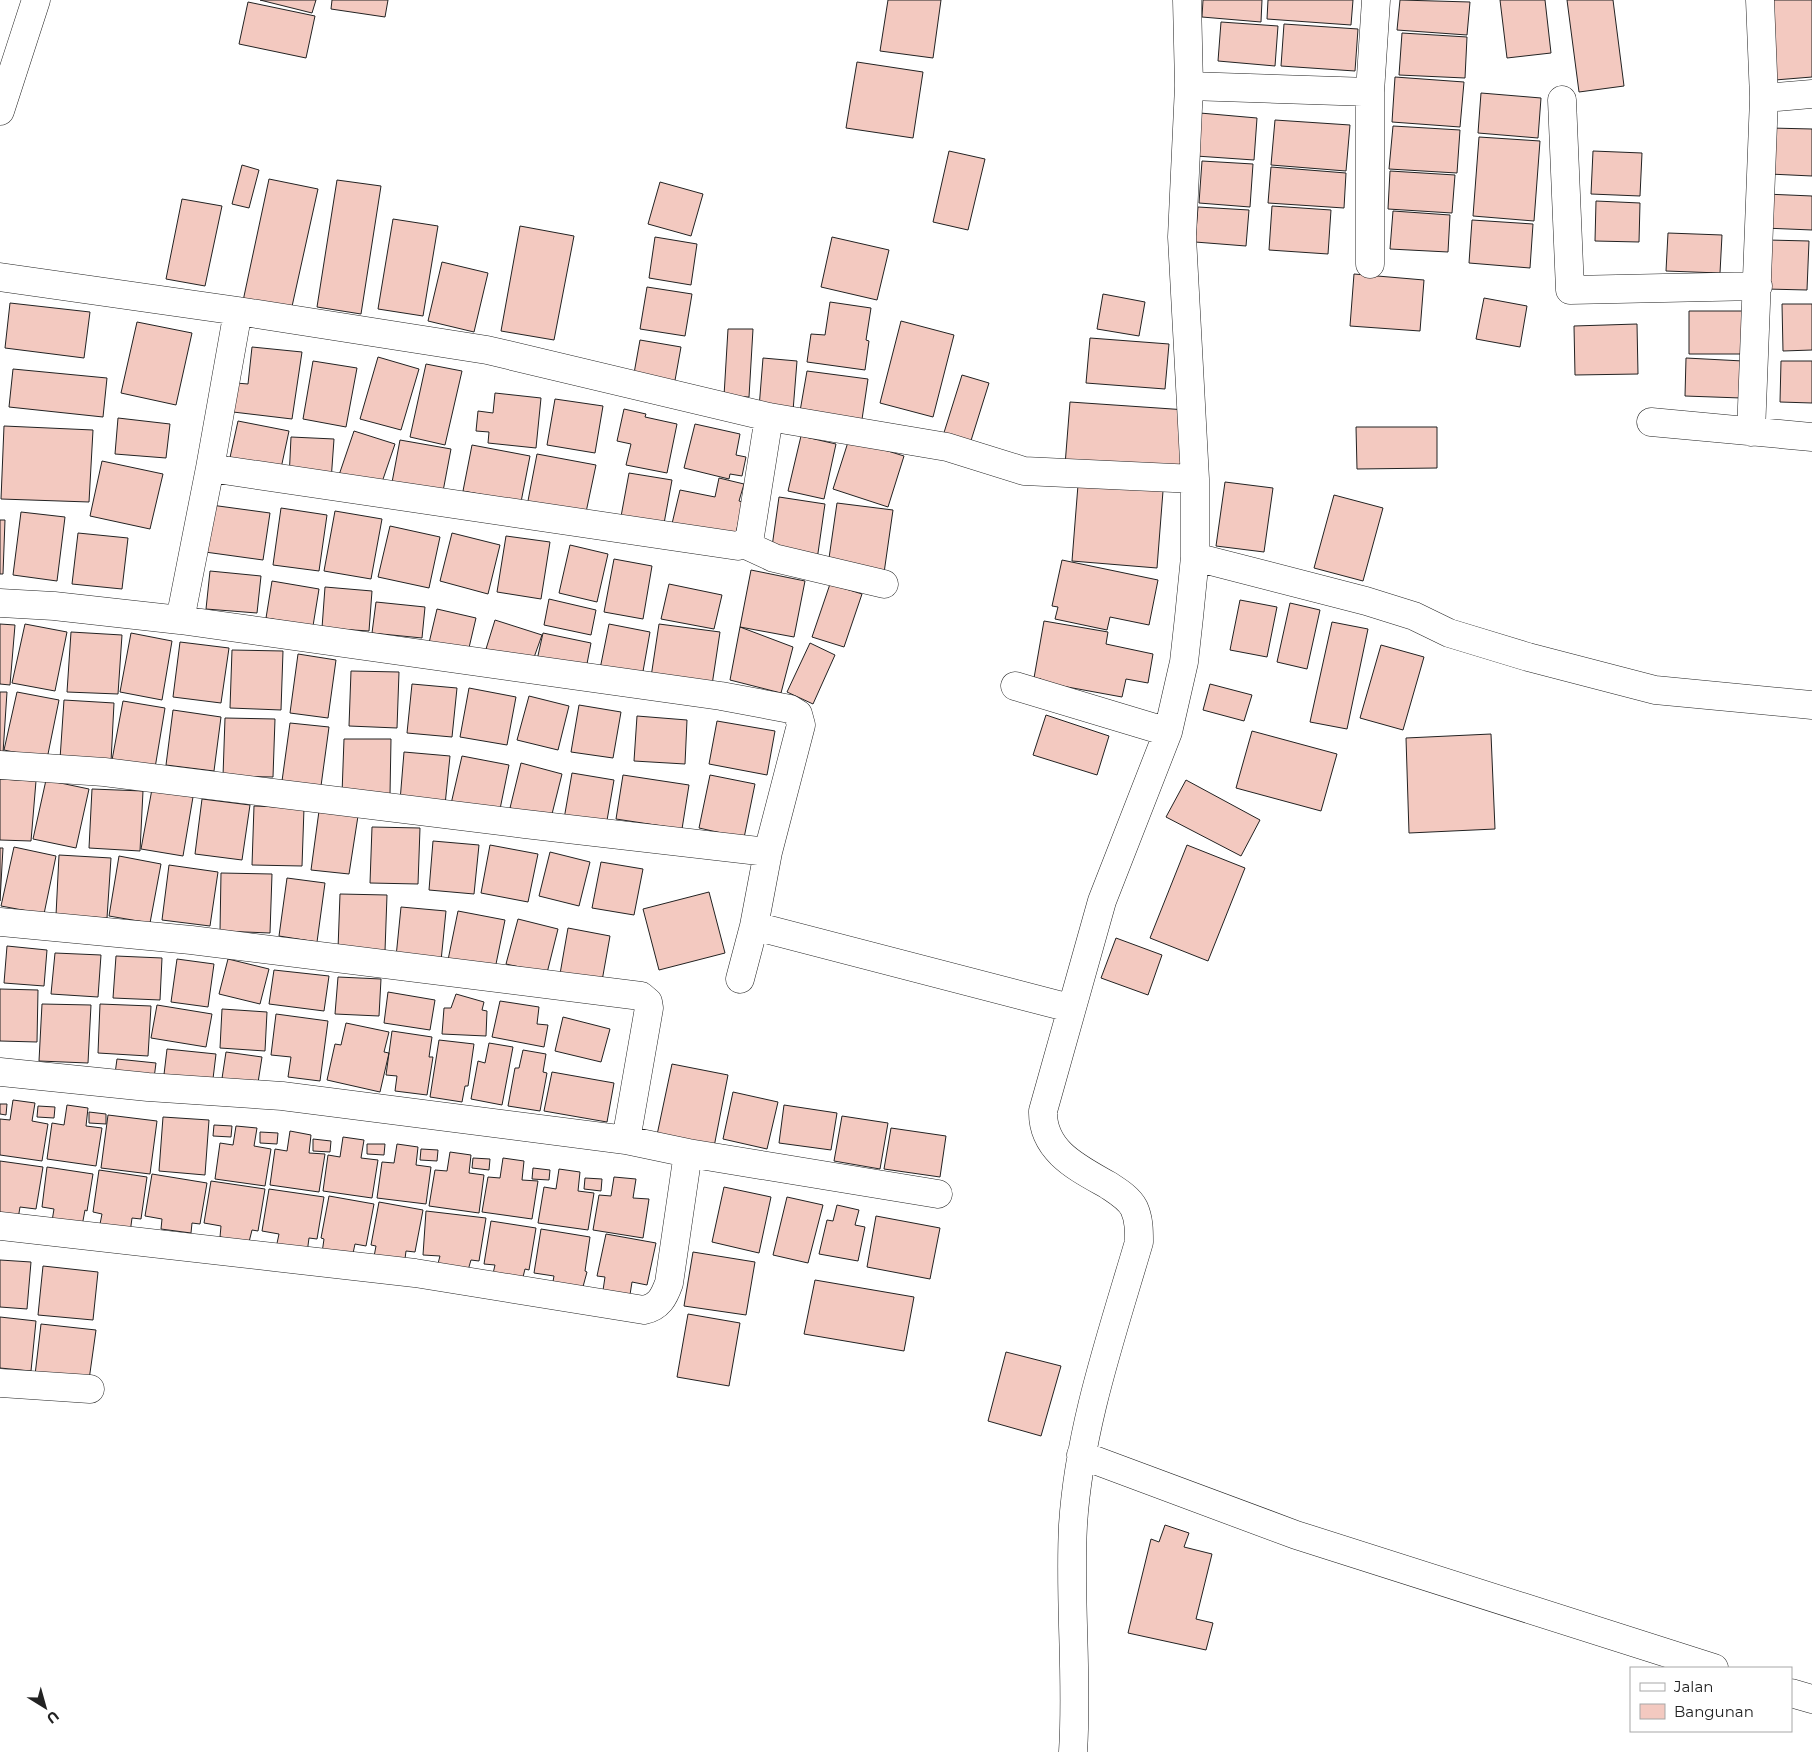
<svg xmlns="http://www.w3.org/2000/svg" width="1812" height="1752" font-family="Montserrat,sans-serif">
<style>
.building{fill:#f3c9c0;stroke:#222}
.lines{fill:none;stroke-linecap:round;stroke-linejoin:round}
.street-casing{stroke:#222;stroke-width:29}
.street{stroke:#fff;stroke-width:28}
</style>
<rect width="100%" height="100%" fill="#fff"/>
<!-- building -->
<path class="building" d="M260,0H316L312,13Z
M332,0H388L385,17L331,9Z
M888,0H941L933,58L880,51Z
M1203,0H1262L1261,22L1202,17Z
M1268,0H1353L1351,25L1267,19Z
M1400,0L1470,2L1467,35L1397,30Z
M1500,0H1545L1551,53L1507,58Z
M1567,0H1613L1624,86L1579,92Z
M1769,0H1812V77L1775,80Z
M248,2L315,16L306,58L239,44Z
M1221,22L1278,26L1275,66L1218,61Z
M1284,24L1358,29L1355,71L1281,66Z
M1402,33L1467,37L1465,78L1399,75Z
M857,62L923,72L913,138L846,128Z
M1395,77L1464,82L1460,127L1392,122Z
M1481,93L1541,98L1538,138L1478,133Z
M1200,113L1257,118L1254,160L1196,156Z
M1275,120L1350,125L1346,171L1271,165Z
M1393,126L1460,130L1457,173L1389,169Z
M1770,128L1812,129V176L1769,174Z
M1479,137L1540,141L1534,221L1473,216Z
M949,151L985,159L968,230L933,222Z
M1593,151L1642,153L1640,196L1591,194Z
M1202,161L1253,164L1250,207L1199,203Z
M242,165L259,170L249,208L232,204Z
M1271,167L1346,173L1344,208L1268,203Z
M1390,171L1455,175L1452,213L1388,209Z
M269,179L318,189L291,311L243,301Z
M337,180L381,186L361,314L317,307Z
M660,182L703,194L691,236L648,224Z
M1765,194L1812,196V230L1764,228Z
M182,199L222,206L205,286L166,279Z
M1596,201L1640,203L1639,242L1595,241Z
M1272,206L1331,210L1328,254L1269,250Z
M1198,207L1249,210L1246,246L1195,242Z
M1393,211L1450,215L1448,252L1390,249Z
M393,219L438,226L423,316L378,309Z
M1472,220L1533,224L1530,268L1469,263Z
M520,226L574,236L554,340L501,331Z
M1668,233L1722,235L1720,273L1666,271Z
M655,237L697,244L691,285L649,278Z
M832,237L889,250L877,300L821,287Z
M1768,240L1809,241L1807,290L1766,289Z
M442,262L488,273L474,332L428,321Z
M1354,274L1424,280L1420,331L1350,326Z
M647,287L692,294L685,336L640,329Z
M1103,294L1145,302L1139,336L1097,329Z
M1484,298L1527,306L1520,347L1476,339Z
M830,302L871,308L866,340L869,341L865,370L807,362L811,334L825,335Z
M10,303L90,312L84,358L5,348Z
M1782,304H1812V350L1783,351Z
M1689,311H1749L1748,354H1689Z
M901,321L954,335L933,417L880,403Z
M137,322L192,333L176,405L121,393Z
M1637,324L1638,374L1575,375L1574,326Z
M728,329H753L749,397L724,396Z
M1090,338L1169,344L1165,389L1086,383Z
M640,340L681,347L674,386L633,379Z
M252,347L302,352L292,419L233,412L236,383L248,384Z
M378,357L419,369L401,430L360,419Z
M763,358L797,361L793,411L759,408Z
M1686,358L1743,361L1741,398L1685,396Z
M313,361L357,368L346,427L303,419Z
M1781,361H1812V403L1780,402Z
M426,364L462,371L445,445L410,437Z
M13,369L107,378L103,417L9,407Z
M807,371L868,379L861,426L799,417Z
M962,375L989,383L969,447L942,439Z
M495,393L541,398L536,448L488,443L489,432L476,431L478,411L493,413Z
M555,399L603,406L595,453L547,445Z
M1070,402L1187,410L1183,474L1065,465Z
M624,409L646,414L645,417L677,424L667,473L626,465L631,444L617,441Z
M118,418L170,424L166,458L115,454Z
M238,421L289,431L280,473L229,462Z
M695,424L740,434L736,455L746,457L742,476L730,474L729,479L684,468Z
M4,426L93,430L89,502L1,499Z
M1356,427H1437V468L1357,469Z
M354,431L395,444L379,491L338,478Z
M801,436L836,444L824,499L788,491Z
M291,437L334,439L331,481L289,479Z
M849,439L904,456L888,507L833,489Z
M400,440L451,449L441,502L390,493Z
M472,445L530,456L521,502L463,491Z
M537,454L596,465L585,517L527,506Z
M102,461L163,474L150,529L90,516Z
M629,473L672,480L663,529L620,522Z
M719,478L744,484L739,501L743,502L734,542L671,528L680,490L715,497Z
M1225,482L1273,488L1264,552L1216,546Z
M1078,485L1163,491L1157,568L1072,561Z
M1334,495L1383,508L1363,581L1314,568Z
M779,497L825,504L817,560L771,554Z
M837,503L893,510L884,573L828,565Z
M211,505L270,513L263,560L205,552Z
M281,508L327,515L319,571L273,565Z
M335,511L382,519L371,579L324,571Z
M21,512L65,517L57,581L13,575Z
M0,520H5L3,574H0Z
M390,526L440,537L429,588L378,577Z
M78,533L128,538L122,589L72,584Z
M452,533L500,545L488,594L440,581Z
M506,536L550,542L541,599L497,592Z
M570,545L608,554L597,602L559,593Z
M614,559L652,566L643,619L604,612Z
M1062,560L1158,580L1149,625L1110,617L1107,630L1055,619L1058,607L1052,606Z
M751,570L805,581L794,637L740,627Z
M210,571L261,576L257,613L206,609Z
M272,581L319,589L313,626L266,618Z
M669,584L722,595L714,629L661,619Z
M830,584L862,594L844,647L812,637Z
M325,587L372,591L369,631L322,628Z
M549,599L596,610L591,635L544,625Z
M1240,600L1277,607L1267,657L1230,650Z
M376,602L425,607L422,638L372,633Z
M1290,603L1320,610L1307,669L1277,662Z
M437,609L476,618L468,652L429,643Z
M495,620L542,635L532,663L486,649Z
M1044,621L1108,632L1106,644L1153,654L1148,683L1126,679L1122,697L1040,682L1041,679L1034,678Z
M1332,622L1368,629L1347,729L1310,722Z
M0,624L15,625L10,685L0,684Z
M25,624L67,632L55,691L12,683Z
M609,624L650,632L642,677L600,669Z
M659,624L720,632L712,685L651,677Z
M740,627L793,647L781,693L730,680Z
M71,632L122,635L118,694L67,692Z
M131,633L172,641L162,700L120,692Z
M543,633L591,643L586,669L537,660Z
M180,642L229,648L221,703L173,697Z
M810,643L835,655L813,704L787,692Z
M1381,645L1424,657L1403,730L1360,718Z
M232,650L283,651L281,710L230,708Z
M298,654L336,660L328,718L290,713Z
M351,671L399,672L397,728L349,726Z
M412,684L457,688L452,737L407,733Z
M1210,684L1252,695L1244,721L1203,710Z
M469,688L516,697L507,745L460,737Z
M0,692H7L3,753H0Z
M17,692L59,700L47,759L4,750Z
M529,696L569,706L558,750L517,740Z
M64,700L114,703L111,762L60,759Z
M123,701L165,708L155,768L112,760Z
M579,705L621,712L613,758L571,752Z
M173,710L221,717L214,771L166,765Z
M1046,715L1109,736L1097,775L1033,755Z
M637,716L687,720L685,764L634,761Z
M225,718L275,719L273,777L223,776Z
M717,721L775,731L767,775L709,764Z
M290,723L329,727L321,786L282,781Z
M1252,731L1337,754L1321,811L1236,788Z
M1491,734L1495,829L1409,833L1406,738Z
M344,739H391L390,795L342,794Z
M404,752L450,756L445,805L400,801Z
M462,756L509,765L499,814L451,804Z
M521,763L562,774L551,818L510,808Z
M572,773L614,780L606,826L564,819Z
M623,775L689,785L682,829L616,819Z
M710,775L755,784L744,838L699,828Z
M0,779L36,781L31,841L0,840Z
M46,780L89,789L76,848L33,839Z
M1186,780L1260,820L1241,856L1166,817Z
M92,789L143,791L140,851L89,848Z
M152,789L193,797L183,856L141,849Z
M202,799L250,805L242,860L195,854Z
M254,806L304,808L302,866L252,865Z
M319,811L358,816L349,874L311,870Z
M372,827L420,828L418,884L370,883Z
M433,841L479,845L474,894L429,890Z
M490,845L538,854L528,902L481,893Z
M1187,845L1245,868L1208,961L1150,938Z
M14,847L56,856L44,914L1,906Z
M0,848H3L0,901Z
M550,852L590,862L579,906L539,896Z
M59,855L111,858L107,918L56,915Z
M119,856L161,864L150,923L109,916Z
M601,862L643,869L634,915L592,908Z
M169,865L218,872L210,926L162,920Z
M221,873L272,874L270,933L220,931Z
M287,878L325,883L317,942L279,936Z
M709,892L725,953L659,970L643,909Z
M340,894L387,895L385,951L338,949Z
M401,907L446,911L441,961L396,957Z
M458,911L505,920L495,969L448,960Z
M518,919L558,929L547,973L506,964Z
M568,928L610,936L602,981L560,974Z
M1116,938L1162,955L1148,995L1101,978Z
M7,946L47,950L44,986L4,983Z
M55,953L101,955L98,997L51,994Z
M116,956L162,958L160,1000L113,998Z
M177,959L214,964L208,1007L171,1002Z
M228,959L269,969L260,1004L219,994Z
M274,970L329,976L324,1011L269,1004Z
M338,977L381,979L379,1016L335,1014Z
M0,989L38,990L37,1042L0,1041Z
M388,992L435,1000L430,1030L384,1023Z
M456,994L484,1002L482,1010L487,1011L486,1036L442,1034L444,1008H451Z
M500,1001L539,1007L537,1024L548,1025L544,1047L492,1037Z
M42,1004L91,1005L88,1063L39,1061Z
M100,1004L151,1006L148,1056L98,1053Z
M157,1005L212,1014L206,1047L151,1038Z
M222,1009L267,1012L265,1051L220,1048Z
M276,1014L328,1021L320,1081L288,1077L291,1057L271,1055Z
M563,1017L610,1029L601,1062L555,1051Z
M346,1023L389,1032L384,1052L389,1053L380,1092L327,1080L335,1044L341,1045Z
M392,1031L432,1037L429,1057H433L427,1095L395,1091L397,1076L386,1075Z
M439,1040L474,1044L468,1086H465L462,1102L430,1097Z
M489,1043L513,1047L502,1105L471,1099L478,1061L485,1063Z
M167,1049L216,1054L212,1087L163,1083Z
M523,1050L546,1054L543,1072L547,1073L540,1111L508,1106L515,1068H519Z
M226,1052L262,1057L257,1089L221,1085Z
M117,1059L156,1063L153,1086L114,1081Z
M672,1064L728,1075L714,1147L657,1135Z
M552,1072L614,1083L607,1122L544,1111Z
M733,1092L778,1102L767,1149L723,1139Z
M13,1100L35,1103L32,1121L48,1124L42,1161L0,1155V1119L10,1120Z
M0,1104H7L6,1115L0,1114Z
M67,1105L88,1108L86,1126L102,1128L96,1166L47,1159L52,1123L64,1125Z
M784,1105L837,1113L831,1150L779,1143Z
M38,1106L55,1107L54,1118L37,1117Z
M89,1112L106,1114V1124L89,1123Z
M108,1115L157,1121L150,1174L101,1168Z
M842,1116L888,1123L880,1169L834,1161Z
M163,1117L209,1120L205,1175L159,1171Z
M214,1125L232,1126L231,1137L213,1136Z
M236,1126L257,1128L254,1146L271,1149L265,1186L215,1179L220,1143L233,1145Z
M891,1128L946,1136L940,1177L884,1169Z
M290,1131L311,1135L309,1153L325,1154L319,1192L270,1185L275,1149L287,1151Z
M260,1132L278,1133L277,1144L260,1143Z
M343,1137L364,1140L361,1158L378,1160L372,1198L323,1191L328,1155L340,1157Z
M313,1139L331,1141L330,1152L313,1151Z
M367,1144H385L384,1155L367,1154Z
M397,1144L418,1147L416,1165L431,1167L426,1204L377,1198L382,1162L394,1163Z
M421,1149L438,1150L437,1161L420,1160Z
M450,1152L471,1155L469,1173L484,1175L479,1213L429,1206L435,1170L447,1171Z
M473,1158L490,1159L489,1170L472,1168Z
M503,1158L524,1161L522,1180L538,1181L532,1219L482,1212L488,1177L500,1178Z
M0,1161L43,1167L36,1209L20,1207L18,1219L0,1216Z
M47,1167L93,1174L87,1211L85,1210L82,1226L52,1221L54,1209L42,1207Z
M533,1168L550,1170L549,1180L532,1179Z
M559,1169L580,1172L578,1191L594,1193L588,1230L538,1223L544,1187L556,1189Z
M99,1170L147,1177L141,1219L132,1218L130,1233L99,1229L102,1214L93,1212Z
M152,1174L207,1183L200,1224L192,1223L191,1233L161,1229L162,1219L145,1216Z
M614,1177L636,1179L633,1198L649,1199L643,1238L593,1230L599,1195L611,1196Z
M585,1178L602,1179L601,1191L584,1189Z
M211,1181L265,1189L258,1231L252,1230L249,1242L220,1237L221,1226L204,1223Z
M724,1187L771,1197L759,1253L712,1242Z
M269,1189L324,1197L317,1239L309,1238L307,1253L276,1248L279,1234L262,1231Z
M329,1196L374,1204L366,1246L355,1244L352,1258L322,1253L324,1239L321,1238Z
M787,1197L823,1205L808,1263L773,1255Z
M379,1202L423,1210L415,1252L406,1251L404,1267L373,1262L376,1246L371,1245Z
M837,1205L859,1210L855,1225L865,1227L858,1261L819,1254L827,1220L833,1221Z
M426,1211L486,1218L479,1261L471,1260L466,1277L436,1271L440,1256L423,1255Z
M876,1216L940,1228L930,1279L867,1267Z
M491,1221L536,1228L529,1270L525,1269L521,1285L492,1278L495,1265L484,1264Z
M541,1229L590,1237L585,1271L587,1272L581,1294L552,1287L554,1276L534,1273Z
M606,1234L656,1243L647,1285L632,1282L629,1301L602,1297L605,1277L597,1276Z
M693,1252L755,1262L746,1315L684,1306Z
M0,1260L31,1262L27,1309L0,1307Z
M43,1266L98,1272L93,1320L38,1315Z
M815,1280L914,1297L904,1351L804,1334Z
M688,1314L740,1323L729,1386L677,1377Z
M0,1317L36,1321L31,1371L0,1368Z
M41,1324L96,1330L89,1380L35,1375Z
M1006,1352L1061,1366L1041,1436L988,1421Z
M1165,1525L1189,1533L1184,1547L1212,1554L1196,1619L1213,1623L1206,1650L1128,1633L1151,1539L1159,1542Z"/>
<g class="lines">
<!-- street casing -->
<g class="street-casing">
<path id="street" d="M1187,0L1189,86L1182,237L1195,479
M1189,86L1370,92
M1764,98L1812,94
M1562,100L1570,290L1758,286
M0,111L36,0
M1370,264V92L1376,0
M0,277L238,311L487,350L769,417L947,447L1024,471L1195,479V557L1189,617L1184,662L1168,732L1102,901L1043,1111C1042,1151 1078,1168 1108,1185C1117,1191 1129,1198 1134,1208C1139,1219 1139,1230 1139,1242C1112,1334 1079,1429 1073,1525C1069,1601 1078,1677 1073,1752
M1651,422L1812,437
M1751,432L1764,98L1760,0
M210,468L738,546L744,544L750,536L769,417
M744,544L774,558L884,584
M1195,557L1366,601L1414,616L1449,633L1528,657L1655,690L1812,705
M0,603L54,606L180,620L210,468L238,311
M1015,686L1168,732
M0,765L104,772L525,824L768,852L801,725L798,714L790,709L721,696L180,620
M0,922L191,940L641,996L648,1002L649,1008L626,1140L282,1096L148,1087L0,1072
M754,926L1070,1008
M740,979L754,926L768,852
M626,1140L688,1153
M0,1226L415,1273L644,1310C659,1307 664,1297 669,1283L688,1153L938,1194
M0,1383L90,1389
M1081,1455L1296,1535L1714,1668
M1791,1693L1812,1699"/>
</g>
<!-- street -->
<use href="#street" class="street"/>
</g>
<!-- legend -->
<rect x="1630" y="1667" width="162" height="65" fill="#ffffff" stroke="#a7a7a7"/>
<rect x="1640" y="1683" width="25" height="8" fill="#ffffff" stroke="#a7a7a7"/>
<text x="1674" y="1692" font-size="15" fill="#222222">Jalan</text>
<rect x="1640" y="1704" width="25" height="15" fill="#f3c9c0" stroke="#a7a7a7"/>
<text x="1674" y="1717" font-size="15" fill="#222222">Bangunan</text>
<!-- north arrow -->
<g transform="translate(45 1707) rotate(143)" stroke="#ffffff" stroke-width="4" paint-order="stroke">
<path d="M0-4L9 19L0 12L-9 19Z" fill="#222222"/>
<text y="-8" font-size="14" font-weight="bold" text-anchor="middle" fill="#222222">U</text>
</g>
</svg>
